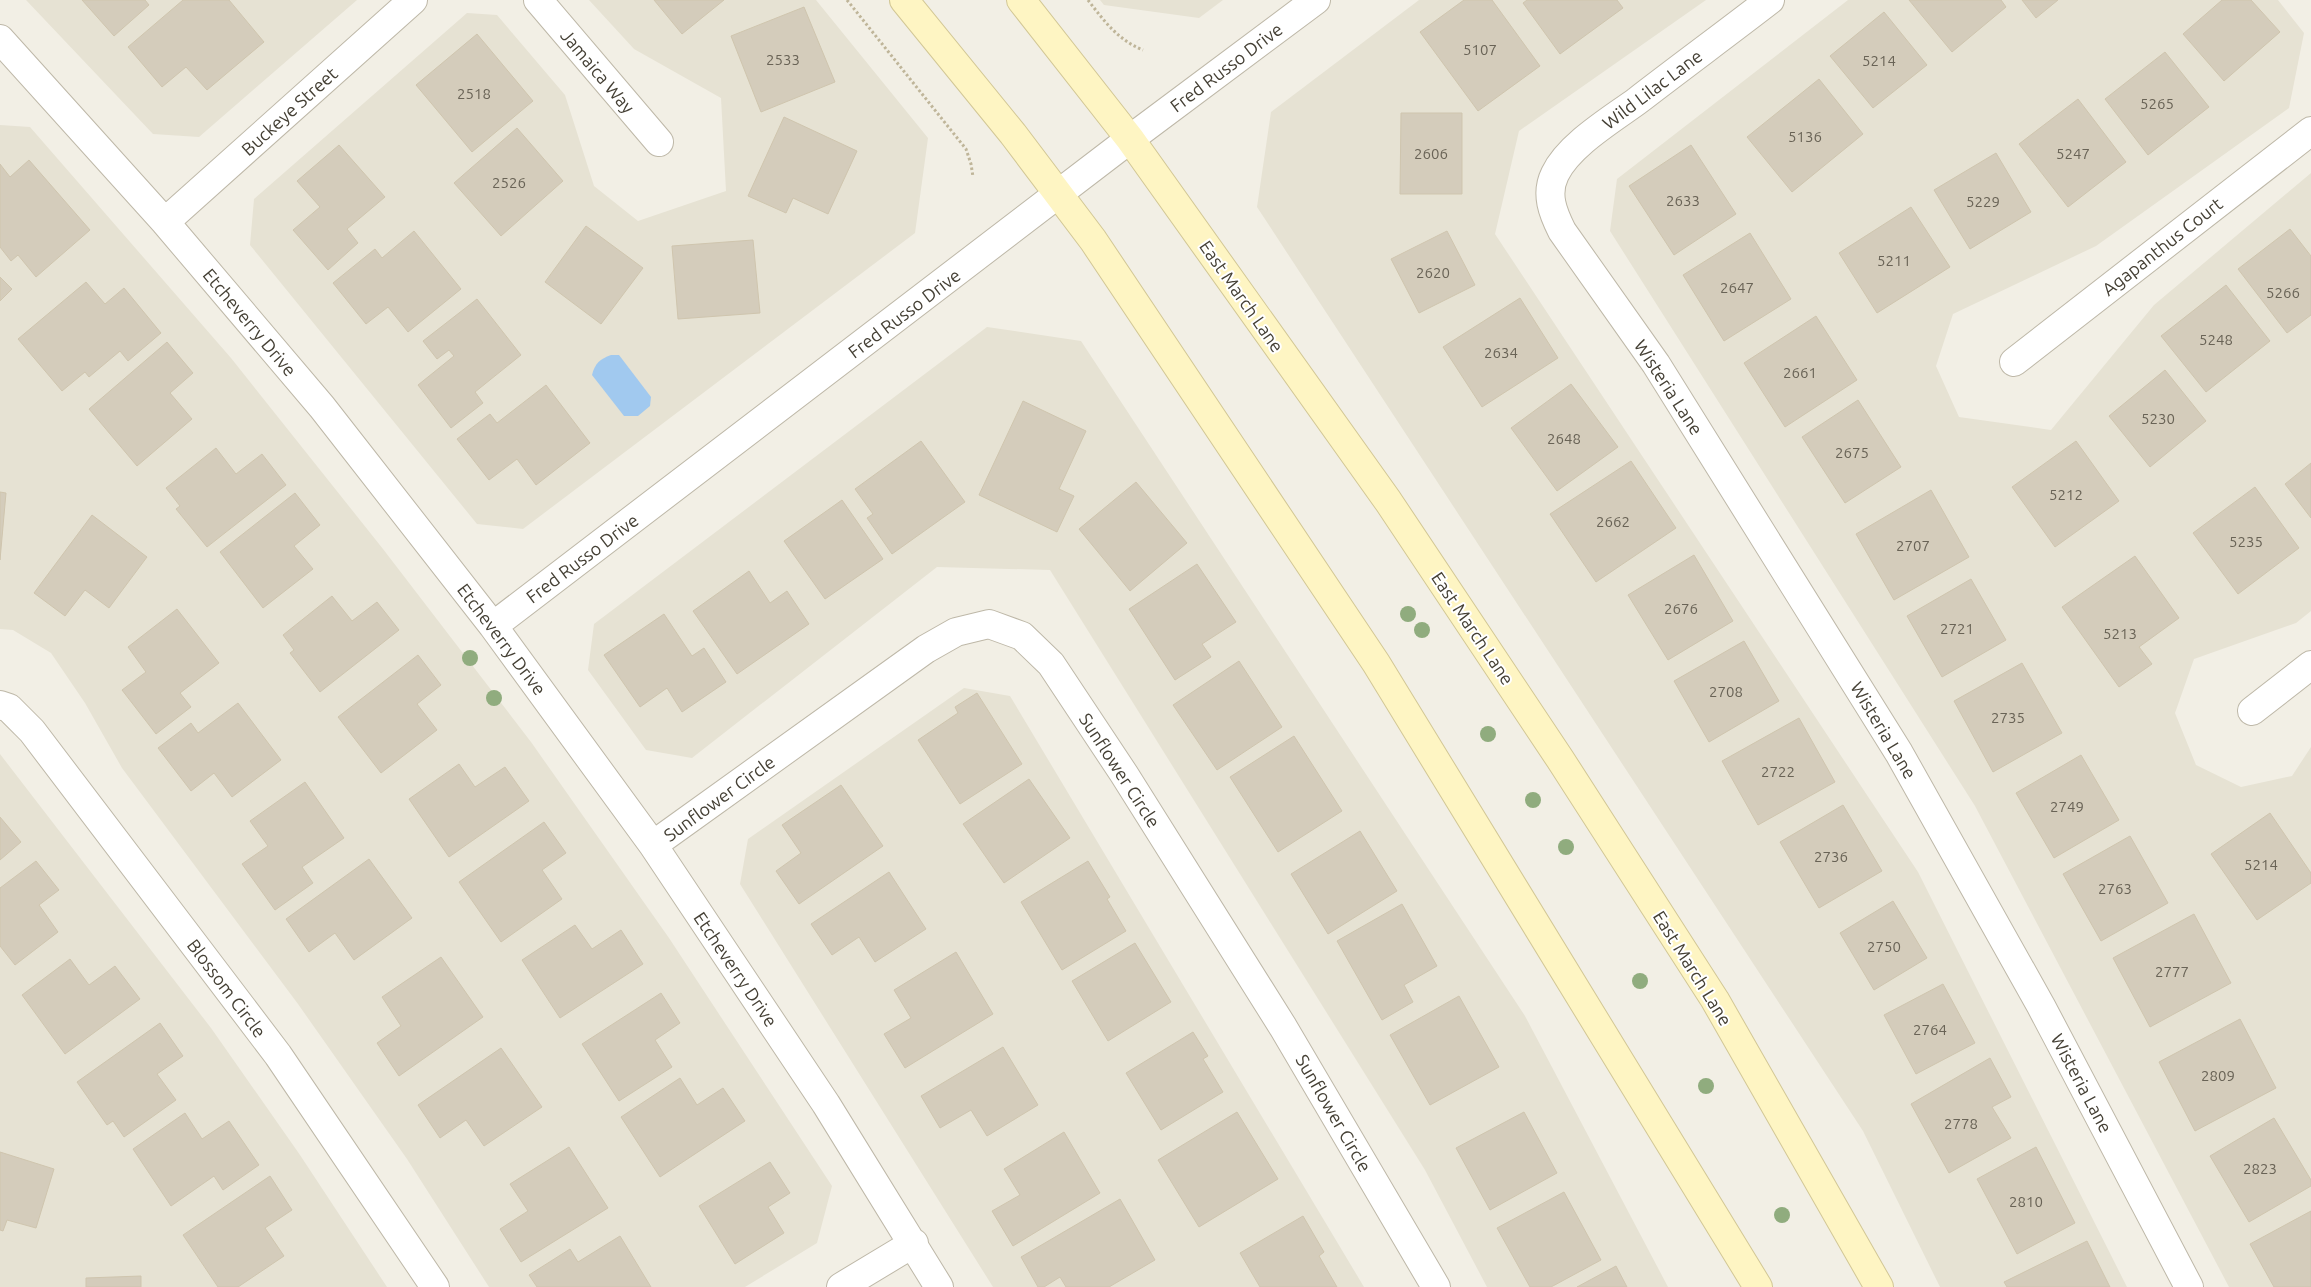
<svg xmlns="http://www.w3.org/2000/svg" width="2311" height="1287" font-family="Ubuntu,sans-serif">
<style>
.residential{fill:#e6e2d3}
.water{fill:#a1c9ef}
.building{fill:#d4ccbb;stroke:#cfc5ae}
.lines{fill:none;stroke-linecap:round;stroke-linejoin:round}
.street-casing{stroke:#beb8a8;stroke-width:30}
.secondary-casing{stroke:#d2c795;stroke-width:30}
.path{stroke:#bfb599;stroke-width:3;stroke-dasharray:2.5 2.5;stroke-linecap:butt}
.street{stroke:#fff;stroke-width:28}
.secondary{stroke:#fef5c3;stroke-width:28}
.tree{fill:#90ac7e}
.labels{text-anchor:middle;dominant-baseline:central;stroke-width:4;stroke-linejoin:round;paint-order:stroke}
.number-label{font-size:15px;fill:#696356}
.street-label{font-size:18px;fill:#454035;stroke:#fff}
</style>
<rect width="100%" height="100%" fill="#f2efe5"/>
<!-- residential -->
<path class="residential" d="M26,0H357L199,137L153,134Z
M589,0H816L928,138L915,233L523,529L477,524L250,245L254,199L467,13L497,15L565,95L594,186L638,221L726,191L721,98L634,49Z
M1100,0H1223L1199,18L1104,5Z
M1419,0H1706L1519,131L1495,234L1918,872L2127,1287H1940L1863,1131L1257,207L1271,112Z
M1848,0H2278L2304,33L2289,108L2096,246L1953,314L1936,366L1959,417L2051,430L2154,305L2311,173V611L2296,623L2194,659L2175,713L2196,765L2241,787L2292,776L2311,747V1287H2229L1975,806L1610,231L1617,179Z
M0,125L30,127L231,358L383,549L531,742L669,938L832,1186L817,1243L745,1287H489L407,1159L298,1004L122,768L85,703L51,653L13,630L0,629Z
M987,327L1081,341L1525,1016L1668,1287H1487L1425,1170L1050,570L937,567L692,758L646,750L588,670L594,624Z
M964,688L1010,696L1364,1287H993L740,884L748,839Z
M0,754L211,1028L300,1155L387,1287H0Z"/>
<!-- water -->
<path class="water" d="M611,355H619L651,397L650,406L638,416H624L592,375C595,363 600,359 611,355Z"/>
<!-- building -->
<path class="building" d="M82,0H145L149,5L114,36Z
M183,0H229L264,42L207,90L186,67L162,87L128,47Z
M654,0H724L682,34Z
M1464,0H1492L1540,66L1478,111L1420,32Z
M1527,0H1617L1623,8L1560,54L1523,3Z
M1909,0H2001L2006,7L1952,52Z
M2022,0H2058L2036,18Z
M2222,0H2251L2280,32L2224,81L2183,34Z
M804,7L835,82L761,112L731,36Z
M1884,12L1927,65L1873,108L1830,56Z
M477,34L533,101L472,152L416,85Z
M2165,52L2209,107L2148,155L2105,99Z
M1819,79L1863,134L1792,192L1747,137Z
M2078,99L2126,162L2068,207L2019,144Z
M1401,113H1462V194H1400Z
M784,117L857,151L828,214L793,198L786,213L748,196Z
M517,128L563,181L501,236L454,183Z
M339,145L385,197L347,229L358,243L328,270L293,230L320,207L297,181Z
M1691,145L1736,214L1674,255L1629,186Z
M1996,153L2031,212L1970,249L1934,190Z
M29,160L90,230L36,277L18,255L11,261L0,247V164L10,177Z
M1911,207L1950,267L1877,313L1839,253Z
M586,226L643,268L601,324L545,282Z
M2290,229L2311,256V315L2287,333L2238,269Z
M414,231L461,289L408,332L388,307L366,324L333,283L375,249L382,258Z
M1447,231L1475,285L1419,313L1391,259Z
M1750,233L1791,299L1724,341L1683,275Z
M753,240L760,313L678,319L672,246Z
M0,277L12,289L0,301Z
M86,282L105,304L124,288L161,333L128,361L120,351L89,377L85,372L62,391L18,339Z
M2226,285L2270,341L2206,392L2161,336Z
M1520,298L1558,358L1482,407L1443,347Z
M477,299L521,355L475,392L483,403L451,428L418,385L454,356L449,350L437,359L423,341Z
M1816,316L1857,380L1785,427L1744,363Z
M167,342L193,373L170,393L192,419L137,466L89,409Z
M2165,370L2206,421L2150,467L2109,416Z
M1571,384L1618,447L1557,491L1511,428Z
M546,385L590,443L536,485L517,459L489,480L457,439L490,414L497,423Z
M1858,400L1901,467L1845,503L1802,437Z
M1023,401L1086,431L1059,489L1074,496L1057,532L979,495Z
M921,441L965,502L892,554L867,518L873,514L855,489Z
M2076,441L2119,501L2055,547L2012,487Z
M216,448L236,474L262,454L286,485L207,547L176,509L180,506L166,488Z
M1631,461L1676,528L1596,582L1550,514Z
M2311,463V518L2285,484Z
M1136,482L1187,543L1130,591L1079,529Z
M2255,487L2299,548L2238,594L2193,533Z
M1931,490L1969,557L1894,600L1856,534Z
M0,492L6,493L0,560Z
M295,493L320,525L294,546L313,569L263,608L220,552Z
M842,500L883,559L825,599L784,541Z
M92,515L147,557L109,608L85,590L65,616L34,593Z
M1694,555L1733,621L1668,660L1628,595Z
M2135,556L2179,618L2139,647L2152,664L2119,687L2062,607Z
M1197,564L1236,622L1202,644L1211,657L1175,680L1129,609Z
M749,571L770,603L787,591L809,624L737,674L693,611Z
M1971,579L2006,640L1942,677L1907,616Z
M332,596L352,621L377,602L399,630L320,692L290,653L294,650L283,635Z
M177,609L219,663L180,693L191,707L156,734L122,690L146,672L128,647Z
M664,614L692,656L704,648L726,682L682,712L667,688L640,707L604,655Z
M1744,641L1779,701L1709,742L1674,681Z
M418,655L441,685L417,704L437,730L381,773L338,717Z
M1239,661L1282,727L1217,770L1173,705Z
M2022,663L2062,733L1993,772L1954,701Z
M977,693L1022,764L960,804L918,740L958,713L955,707Z
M238,703L281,760L232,797L214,773L191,791L158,748L191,723L198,733Z
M1799,718L1835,782L1758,825L1722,761Z
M1294,736L1342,811L1278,852L1230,777Z
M2081,755L2119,820L2054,858L2016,793Z
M459,764L475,787L505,767L529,801L449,857L409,799Z
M1029,779L1070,838L1004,883L963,824Z
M305,782L344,838L302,867L313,883L275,910L242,864L268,846L250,821Z
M841,785L883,846L799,904L776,871L801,853L782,825Z
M1843,805L1882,871L1819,908L1780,842Z
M2270,813L2311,873V883L2257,920L2211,854Z
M0,817L21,842L0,860Z
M544,822L566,853L542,870L562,899L501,942L459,882Z
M1360,831L1397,891L1328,934L1291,874Z
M2130,836L2168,903L2101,941L2063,874Z
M369,859L412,918L354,960L335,933L309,952L286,919Z
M36,861L59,890L39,905L58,932L15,965L0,946V888Z
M1088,861L1110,897L1107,899L1126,931L1062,970L1021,902Z
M889,872L926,929L875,962L859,937L832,955L811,924Z
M1893,901L1927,958L1874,990L1840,933Z
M1402,904L1437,966L1404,985L1413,1002L1382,1020L1337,941Z
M2194,914L2231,983L2150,1027L2113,958Z
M575,925L592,949L621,930L643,964L560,1018L522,960Z
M1135,943L1171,1002L1108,1041L1072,981Z
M956,952L993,1014L905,1068L884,1034L911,1018L894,990Z
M441,957L483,1017L399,1076L377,1043L401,1026L382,997Z
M70,959L89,985L115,966L140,999L65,1054L22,995Z
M1943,984L1975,1043L1916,1074L1884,1015Z
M661,993L680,1023L655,1040L672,1067L619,1101L582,1044Z
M1459,996L1499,1067L1430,1105L1390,1035Z
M2240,1019L2276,1088L2195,1131L2159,1062Z
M160,1023L183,1056L157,1074L176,1100L124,1137L113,1121L107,1125L77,1082Z
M1193,1032L1208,1056L1203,1059L1223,1092L1161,1130L1126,1073Z
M1003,1047L1038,1105L987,1136L971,1110L940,1128L921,1096Z
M501,1048L542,1107L484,1146L466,1120L440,1138L418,1105Z
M1990,1058L2011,1097L1992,1107L2011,1138L1949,1173L1911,1104Z
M680,1078L697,1105L723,1088L745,1121L660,1177L621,1117Z
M1237,1112L1278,1179L1199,1227L1158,1160Z
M1524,1112L1557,1173L1490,1210L1456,1148Z
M185,1113L202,1139L229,1121L259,1165L223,1190L214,1176L171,1206L133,1149Z
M2274,1118L2311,1180V1186L2249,1222L2210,1156Z
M1064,1132L1100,1193L1013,1246L992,1211L1020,1195L1004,1169Z
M569,1147L608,1208L521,1262L500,1229L528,1211L510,1184Z
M2036,1147L2075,1223L2017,1254L1977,1179Z
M0,1152L54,1169L36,1228L7,1220L3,1231L0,1230Z
M770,1162L790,1193L768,1207L784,1233L735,1264L699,1206Z
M270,1176L292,1210L265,1228L284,1256L238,1287H218L183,1235Z
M1564,1192L1601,1260L1551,1287H1530L1497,1228Z
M1120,1199L1155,1260L1109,1287H1066L1060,1277L1044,1287H1038L1021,1257Z
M2311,1211V1287H2274L2250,1244Z
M1303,1216L1324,1252L1319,1256L1337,1287H1260L1240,1253Z
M620,1236L651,1287H537L529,1275L570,1249L578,1262Z
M2087,1241L2110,1287H2007L2004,1282Z
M1616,1266L1627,1287H1577Z
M141,1276V1287H86V1278Z"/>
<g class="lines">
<!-- street casing -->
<g class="street-casing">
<path id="street" d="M538,0L659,142
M1770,0C1726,34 1681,67 1637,101C1611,120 1569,145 1555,174C1545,194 1553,213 1562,231L1656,364L1899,753L2041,1006L2189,1287
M0,39L165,222L322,407L493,626L653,845L826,1104L939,1287
M165,222L413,0
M2014,362L2311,131
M493,626L1130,139L1316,0
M0,705L9,708L32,731L278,1055L435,1287
M2252,711L2311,665
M653,845L926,649L956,632L989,624L1022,636L1051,664L1124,774L1283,1027L1436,1287
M841,1287L914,1243"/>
</g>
<!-- secondary casing -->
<g class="secondary-casing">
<path id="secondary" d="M904,0L1013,134L1093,240L1376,663L1758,1287
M1021,0L1130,139L1388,501L1560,759L1715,1000L1879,1287"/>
</g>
<!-- path -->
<path class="path" d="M847,0L966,149L971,164L973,177
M1088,0C1104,21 1118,40 1143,50"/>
<!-- street -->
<use href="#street" class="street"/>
<!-- secondary -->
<use href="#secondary" class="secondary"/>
</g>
<!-- trees -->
<g class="tree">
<circle cx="1408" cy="614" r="8"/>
<circle cx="1422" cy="630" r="8"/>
<circle cx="470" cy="658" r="8"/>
<circle cx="494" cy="698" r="8"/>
<circle cx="1488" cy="734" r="8"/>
<circle cx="1533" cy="800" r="8"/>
<circle cx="1566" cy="847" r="8"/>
<circle cx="1640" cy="981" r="8"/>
<circle cx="1706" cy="1086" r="8"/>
<circle cx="1782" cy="1215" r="8"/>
</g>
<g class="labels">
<!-- number labels -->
<g class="number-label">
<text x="1480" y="49">5107</text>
<text x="783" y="59">2533</text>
<text x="1879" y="60">5214</text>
<text x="474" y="93">2518</text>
<text x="2157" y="103">5265</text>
<text x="1805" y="136">5136</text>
<text x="1431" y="153">2606</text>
<text x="2073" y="153">5247</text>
<text x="509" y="182">2526</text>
<text x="1683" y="200">2633</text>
<text x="1983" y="201">5229</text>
<text x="1894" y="260">5211</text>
<text x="1433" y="272">2620</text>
<text x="1737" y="287">2647</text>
<text x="2283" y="292">5266</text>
<text x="2216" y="339">5248</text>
<text x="1501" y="352">2634</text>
<text x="1800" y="372">2661</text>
<text x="2158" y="418">5230</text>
<text x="1564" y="438">2648</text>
<text x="1852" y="452">2675</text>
<text x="2066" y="494">5212</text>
<text x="1613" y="521">2662</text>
<text x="2246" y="541">5235</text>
<text x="1913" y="545">2707</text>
<text x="1681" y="608">2676</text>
<text x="1957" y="628">2721</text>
<text x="2120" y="633">5213</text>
<text x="1726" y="691">2708</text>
<text x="2008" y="717">2735</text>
<text x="1778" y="771">2722</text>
<text x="2067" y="806">2749</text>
<text x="1831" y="856">2736</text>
<text x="2261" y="864">5214</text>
<text x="2115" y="888">2763</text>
<text x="1884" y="946">2750</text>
<text x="2172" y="971">2777</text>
<text x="1930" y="1029">2764</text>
<text x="2218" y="1075">2809</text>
<text x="1961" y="1123">2778</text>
<text x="2260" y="1168">2823</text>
<text x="2026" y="1201">2810</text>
</g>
<!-- street labels -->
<g class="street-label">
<text transform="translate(1226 67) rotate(-37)">Fred Russo Drive</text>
<text transform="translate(598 71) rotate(50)">Jamaica Way</text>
<text transform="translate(1652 89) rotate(-37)">Wild Lilac Lane</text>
<text transform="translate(289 111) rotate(-42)">Buckeye Street</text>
<text transform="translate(2162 246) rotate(-38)">Agapanthus Court</text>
<text transform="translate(1242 296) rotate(55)">East March Lane</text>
<text transform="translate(904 313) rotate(-37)">Fred Russo Drive</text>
<text transform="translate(250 322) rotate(50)">Etcheverry Drive</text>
<text transform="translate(1669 387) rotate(57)">Wisteria Lane</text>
<text transform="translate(582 558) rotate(-37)">Fred Russo Drive</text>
<text transform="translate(1473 628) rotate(56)">East March Lane</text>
<text transform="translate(502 639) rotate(53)">Etcheverry Drive</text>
<text transform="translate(1884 730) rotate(59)">Wisteria Lane</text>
<text transform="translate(1120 770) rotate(57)">Sunflower Circle</text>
<text transform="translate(719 798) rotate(-36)">Sunflower Circle</text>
<text transform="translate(1693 968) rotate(58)">East March Lane</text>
<text transform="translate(736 969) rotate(56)">Etcheverry Drive</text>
<text transform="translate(227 988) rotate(53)">Blossom Circle</text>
<text transform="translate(2082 1083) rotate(62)">Wisteria Lane</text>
<text transform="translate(1334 1113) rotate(60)">Sunflower Circle</text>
</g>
</g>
</svg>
